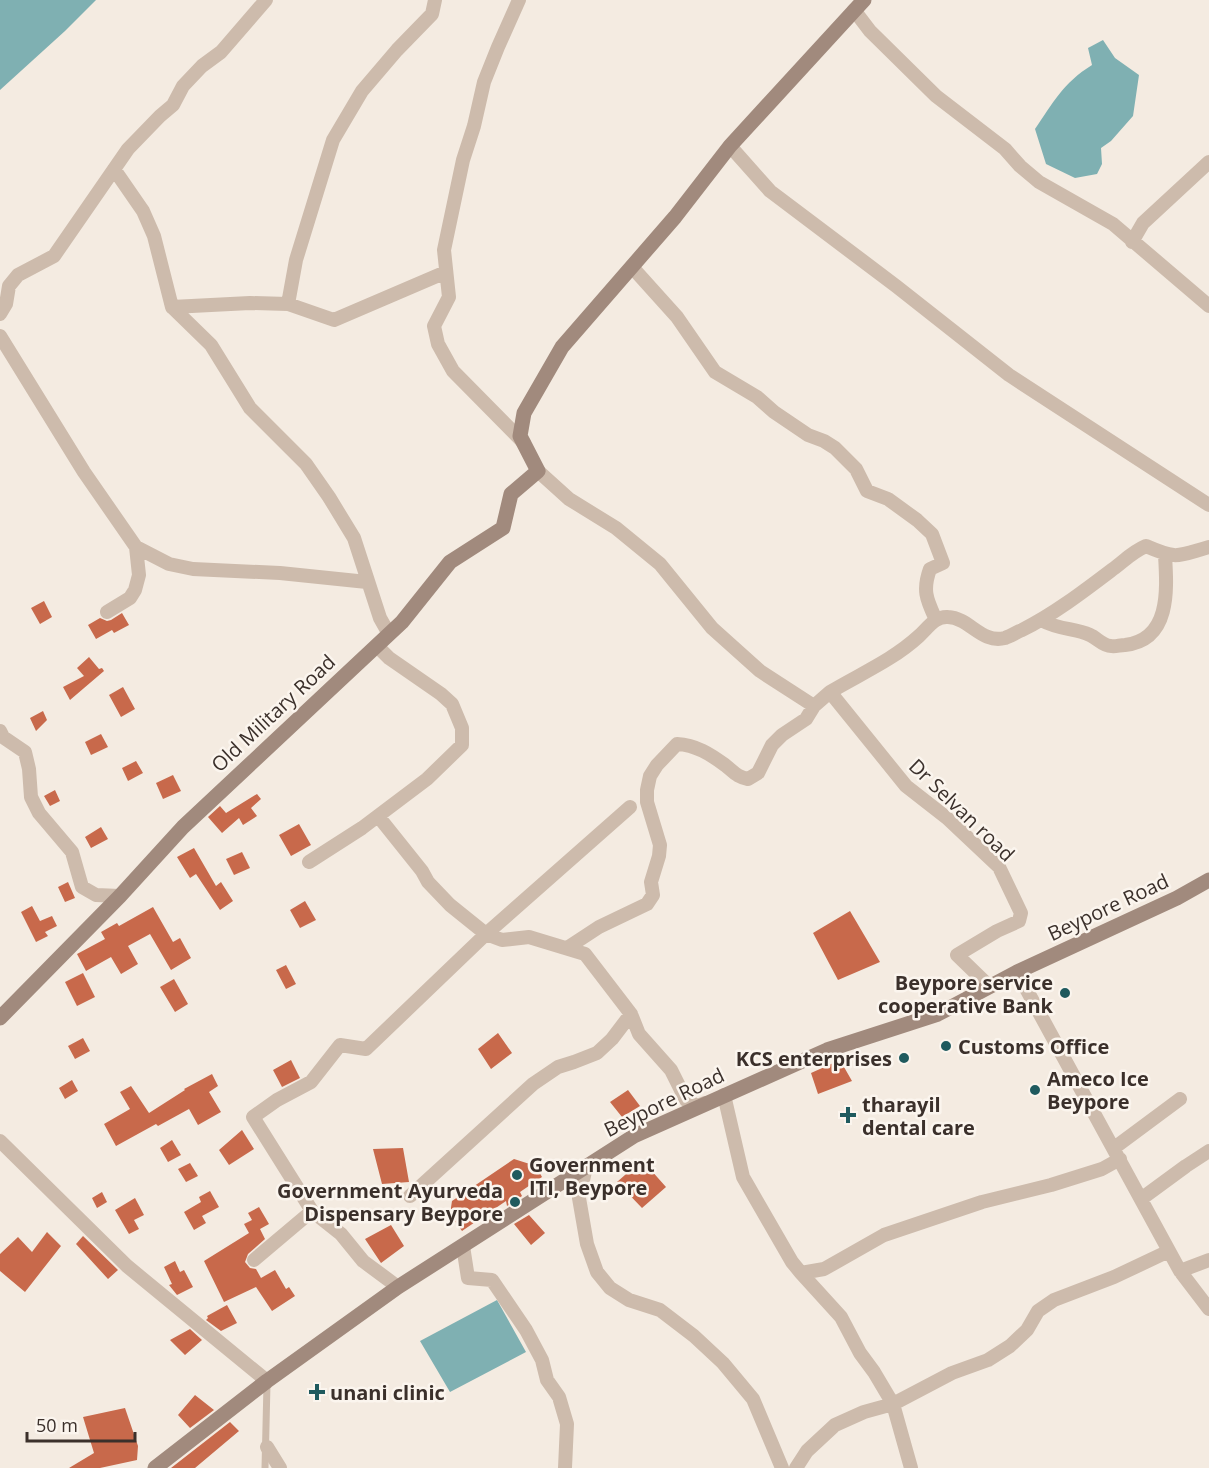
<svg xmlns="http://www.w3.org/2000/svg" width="1209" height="1468" font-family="'Open Sans',sans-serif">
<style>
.water{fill:#7fb0b2}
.building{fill:#c8694b}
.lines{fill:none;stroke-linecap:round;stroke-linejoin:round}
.lane{stroke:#cdbbac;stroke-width:7}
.street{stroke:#cdbbac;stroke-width:14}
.secondary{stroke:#a18a7d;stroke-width:15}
.poi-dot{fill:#1f5a5e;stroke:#fbf5ee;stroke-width:2}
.labels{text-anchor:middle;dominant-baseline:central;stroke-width:5;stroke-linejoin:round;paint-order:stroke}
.street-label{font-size:20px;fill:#3b302b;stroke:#fbf5ee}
.poi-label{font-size:20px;font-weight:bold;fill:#3b302b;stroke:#fbf5ee;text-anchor:start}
</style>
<rect width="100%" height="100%" fill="#f4ebe1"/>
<!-- water -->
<path class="water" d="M0,0H96L65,31L0,90Z
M1103,40L1115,58L1139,75L1133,116L1111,141L1101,148L1102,164L1097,174L1075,178L1046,164L1035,129C1053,103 1063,83 1092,65L1088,48Z
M497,1300L526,1352L450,1392L420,1341Z"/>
<!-- building -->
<path class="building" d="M44,601L52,617L40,624L31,608Z
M122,613L129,625L114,633L112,630L96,639L88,625L100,618L107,621L111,620Z
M89,657L99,669L102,668L104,671L70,700L63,687L84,676L77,668Z
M123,687L135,709L121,717L109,695Z
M43,711L47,720L36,731L30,718Z
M101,734L108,747L91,755L85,742Z
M136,761L143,773L128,781L122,768Z
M173,775L181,791L163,799L156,783Z
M55,790L60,801L50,806L44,796Z
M257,794L261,799L251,808L257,816L243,825L239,818L222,833L208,817L220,806L226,813Z
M299,824L311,845L291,856L279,835Z
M101,827L108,839L91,848L85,837Z
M194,848L216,886L221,882L233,901L220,910L196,874L190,878L177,857Z
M242,852L250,868L234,875L226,859Z
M68,882L75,898L65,902L58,887Z
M305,901L316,920L300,928L290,910Z
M32,906L40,921L52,916L57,926L45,932L48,936L36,942L21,912Z
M153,907L173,942L180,938L191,958L171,970L150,934L128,946L138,964L121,974L111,957L86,971L77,954L105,939L101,932L117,923L119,926Z
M850,911L880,962L838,980L813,933Z
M286,965L296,984L286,989L276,970Z
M83,973L95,997L77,1006L65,982Z
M174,979L188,1004L175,1012L160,987Z
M498,1033L512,1053L491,1069L478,1049Z
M83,1038L90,1051L75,1059L68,1046Z
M291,1060L300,1078L282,1087L273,1070Z
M840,1060L852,1081L818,1094L811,1073Z
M212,1074L218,1086L209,1092L221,1112L198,1125L189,1109L158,1126L156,1124L116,1146L104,1124L130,1109L120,1092L131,1086L149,1113L185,1090L184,1089Z
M72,1080L78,1091L65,1099L59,1088Z
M628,1090L640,1106L622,1117L610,1102Z
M242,1130L254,1149L229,1165L219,1150Z
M172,1140L181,1155L168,1162L160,1148Z
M403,1148L409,1182L382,1184L373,1149Z
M514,1159L536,1166L542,1177L520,1192L522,1196L507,1206L506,1201L462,1231L450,1214L452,1201Z
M642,1160L666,1187L642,1208L617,1182Z
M190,1163L198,1176L186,1182L178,1169Z
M210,1191L219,1207L202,1216L206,1223L194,1230L184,1212L201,1202L199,1197Z
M102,1192L107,1202L97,1208L92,1198Z
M135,1198L144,1215L134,1220L139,1229L129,1234L115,1210Z
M259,1207L269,1224L260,1229L265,1239L248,1254L245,1262L250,1268L256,1269L261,1278L275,1270L286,1289L289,1287L295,1296L272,1311L256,1287L224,1302L204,1261L249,1233L244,1224L252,1220L248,1213Z
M529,1215L545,1233L531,1245L514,1224Z
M391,1225L404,1246L381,1263L365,1239Z
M47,1232L61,1246L25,1292L0,1271V1254L18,1237L32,1252Z
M83,1236L118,1270L108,1279L76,1244Z
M175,1261L180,1272L184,1270L193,1287L177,1295L169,1285L172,1284L164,1267Z
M227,1305L237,1323L221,1331L206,1320L208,1318L207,1316Z
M190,1329L202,1340L185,1355L170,1340Z
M195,1395L214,1410L190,1428L178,1415Z
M125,1408L138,1446L137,1460L100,1468H69L94,1453L83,1417Z
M230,1422L239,1431L195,1468H171Z"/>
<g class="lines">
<!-- lane -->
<path class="lane" d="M265,1468L267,1384"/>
<!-- street -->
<path class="street" d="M519,0L498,47L484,82L474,126L463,160L444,250L449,297L434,326L438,344L453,371L524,443
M854,10L870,31L936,96L1005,149L1020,166L1039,182L1113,224L1209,306
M730,146L770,191L896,286L1009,375L1209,505
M114,169L143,211L154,236L172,307L250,303L288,304L334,320L446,272
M1132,242L1143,223L1209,162
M632,267L677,317L715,372L757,397L774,412L808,435L824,441L835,448L856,469L867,491L888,499L917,520L932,534L943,563L930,569C922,591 927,600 936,620
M288,304L296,260L333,140L362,91L397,50L432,14L435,0
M172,307L211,345L250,408L306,464L329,497L354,538L380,618L389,634
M0,314L6,304L9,286L18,275L54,256L128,149L160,116L173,105L183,86L202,66L221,52L266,0
M0,336L84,472L136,547L139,575L135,590L130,598L107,612
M538,471L569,499L616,528L660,564L712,628L760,671L814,706L830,692L906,786L947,818L999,867L1021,913L1019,921L997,931L957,955L989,986
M136,547L169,564L193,569L280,573L367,582
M1041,620C1059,630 1074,628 1090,635C1097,638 1103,646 1111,646C1115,647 1120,645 1125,645C1171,640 1167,589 1165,555
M830,692C860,674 893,660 919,636C928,628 935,616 948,617C970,618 981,644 1005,638C1011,636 1017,632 1022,630C1054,614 1084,591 1113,569C1124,561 1132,552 1146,546C1178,560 1177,556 1209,547
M0,731L3,737L25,752L29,769L31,797L39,813L72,852L82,887L96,895L120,896
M378,816L422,871L428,882L450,905L486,934L502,940L529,937L585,954L631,1014L639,1034L671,1070L686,1100L697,1106L705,1103
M309,862L362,828L427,779L462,745V728L452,704L441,694L389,658L377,646
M567,948L599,927L647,904L653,895L651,882L659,856L660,845L647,802V790L650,776L657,765L677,744C696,745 710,754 725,765C734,772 737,777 748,779L758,773L772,745L782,735L806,719L814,706
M1017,972L1180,1271L1209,1309
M724,1095L743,1177L792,1262L801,1273L824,1269L884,1235L982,1202L1051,1185L1102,1169L1120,1159
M0,1141L127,1266L267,1381
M1114,1148L1180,1099
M586,1167L579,1198L587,1244L597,1272L610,1288L629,1300L660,1310L694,1336L723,1363L753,1399L782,1468
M410,1196L533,1084L558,1067L574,1062L597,1053L612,1039L631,1014
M1141,1199L1186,1166L1209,1151
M312,1211L253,1117L277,1100L311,1082L340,1045L366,1049L486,934L630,807
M463,1246L468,1278L492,1280L526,1330L542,1360L547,1380L559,1397L567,1424L565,1468
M254,1260L312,1211L341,1234L363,1261L398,1287
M1180,1271L1209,1260
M801,1273L841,1317L860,1353L874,1372L893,1404L911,1468
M267,1447L280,1468
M796,1468L807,1451L835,1425L864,1412L893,1404L952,1373L988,1360L1010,1346L1027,1330L1038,1311L1054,1300L1114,1277L1169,1251"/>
<!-- secondary -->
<path class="secondary" d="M0,1018L120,896L183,827L402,622L450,562L503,528L511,494L538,471L520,436L524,413L562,347L675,217L730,146L864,0
M155,1468L267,1381L398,1287L634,1136L827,1050L938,1014L1017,972L1177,898L1209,880"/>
</g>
<!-- markers -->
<g class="poi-dot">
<circle cx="1065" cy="993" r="6"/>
<circle cx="946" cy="1046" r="6"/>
<circle cx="904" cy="1058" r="6"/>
<circle cx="1035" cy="1090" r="6"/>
<path d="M845 1106h6v6h6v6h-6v6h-6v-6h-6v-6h6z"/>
<circle cx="517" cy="1175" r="6"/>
<circle cx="515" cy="1202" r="6"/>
<path d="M314 1383h6v6h6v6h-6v6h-6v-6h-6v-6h6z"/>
</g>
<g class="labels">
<!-- street labels -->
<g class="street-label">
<text transform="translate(273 713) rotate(-43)">Old Military Road</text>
<text transform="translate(962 810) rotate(44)">Dr Selvan road</text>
<text transform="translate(1108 907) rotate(-25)">Beypore Road</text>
<text transform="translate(664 1102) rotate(-26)">Beypore Road</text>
</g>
<!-- poi labels -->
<g class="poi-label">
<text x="1053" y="982" text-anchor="end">Beypore service<tspan x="1053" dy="23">cooperative Bank</tspan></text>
<text x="958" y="1046">Customs Office</text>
<text x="892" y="1058" text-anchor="end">KCS enterprises</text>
<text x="1047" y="1078">Ameco Ice<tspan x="1047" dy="23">Beypore</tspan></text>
<text x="862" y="1104">tharayil<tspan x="862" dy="23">dental care</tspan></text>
<text x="529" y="1164">Government<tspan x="529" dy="23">ITI, Beypore</tspan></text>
<text x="503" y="1190" text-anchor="end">Government Ayurveda<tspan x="503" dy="23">Dispensary Beypore</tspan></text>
<text x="330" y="1392">unani clinic</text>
</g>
</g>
<!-- scale -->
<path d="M27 1432v9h108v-9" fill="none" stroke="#3b302b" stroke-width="3"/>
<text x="36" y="1432" font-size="18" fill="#3b302b" stroke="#fbf5ee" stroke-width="4.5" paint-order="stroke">50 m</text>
</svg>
